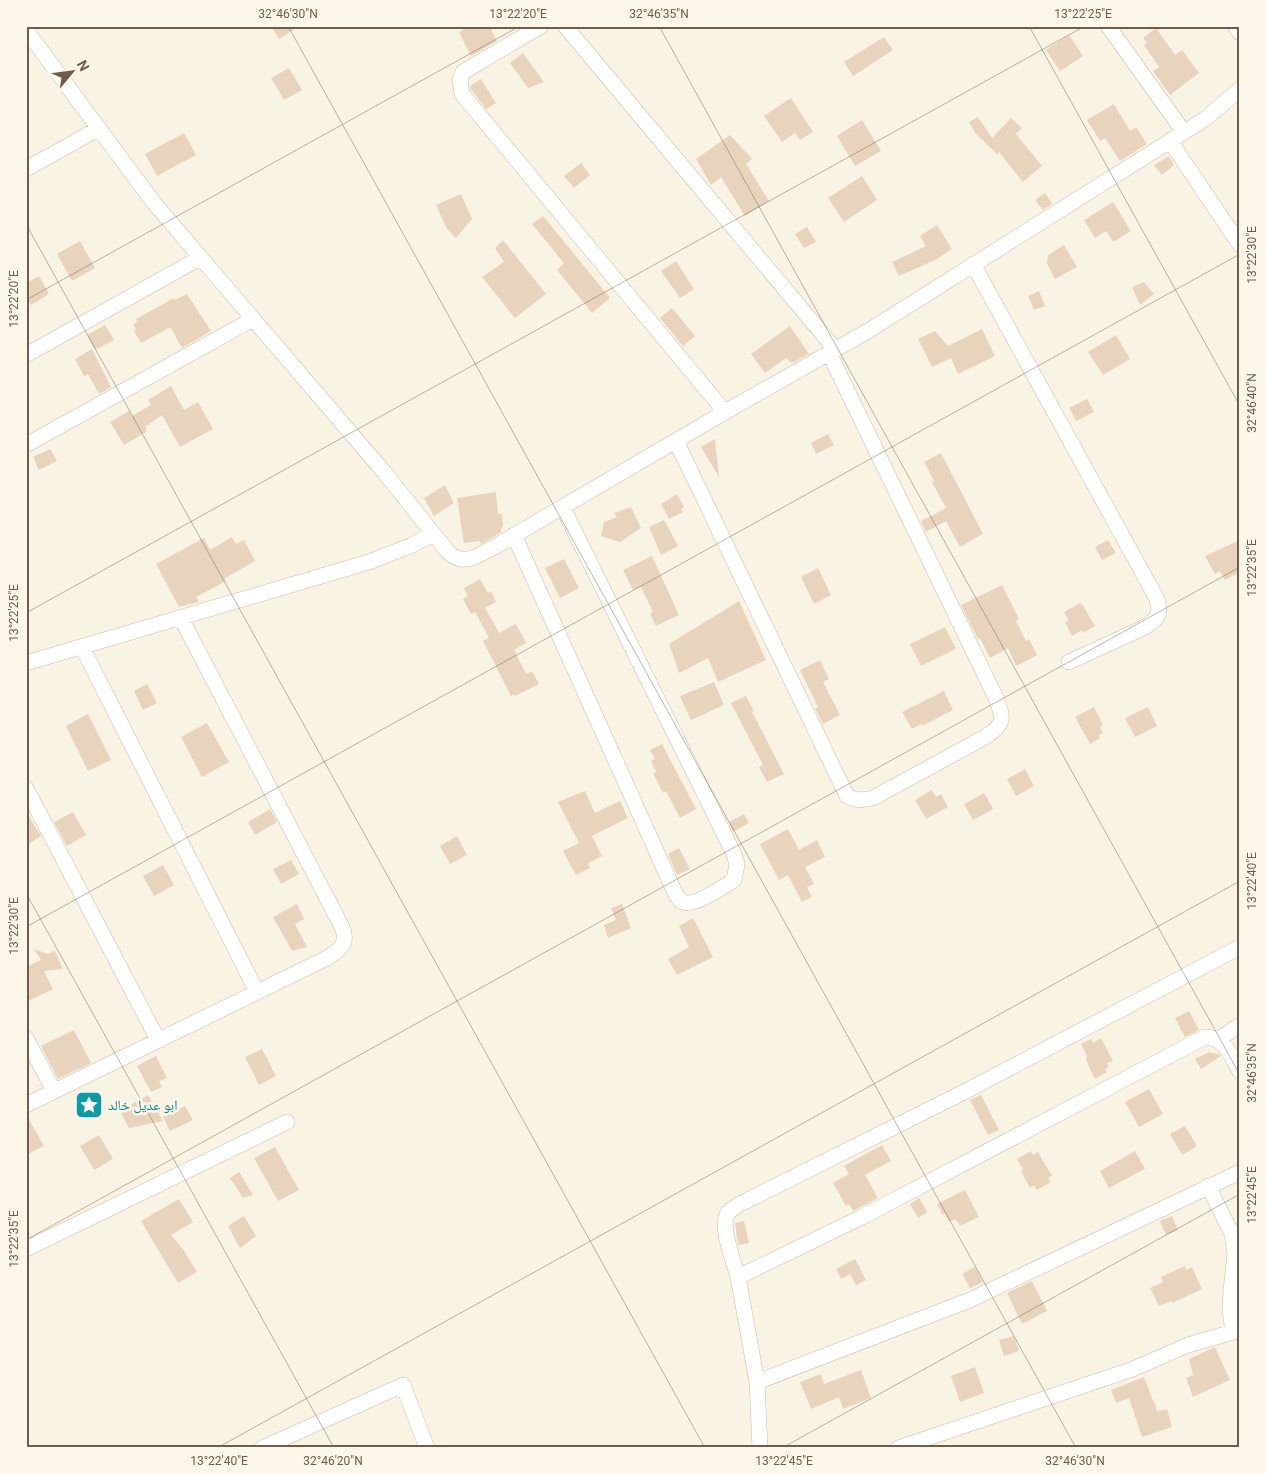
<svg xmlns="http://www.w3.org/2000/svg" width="1266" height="1474" font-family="Roboto,'Noto Naskh Arabic',sans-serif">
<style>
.building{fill:#e8d4bc}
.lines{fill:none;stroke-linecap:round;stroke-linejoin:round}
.minor-casing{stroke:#c8bcab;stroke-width:16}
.minor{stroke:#fff;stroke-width:15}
.ticks{fill:none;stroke:#6e5d4c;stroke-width:1;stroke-opacity:0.45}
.labels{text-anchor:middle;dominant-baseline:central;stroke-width:5;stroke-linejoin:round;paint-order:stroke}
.culture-label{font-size:14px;fill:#0d838f;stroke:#fcf7e8;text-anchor:start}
.neatline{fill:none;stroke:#6e5d4c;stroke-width:2}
.ticks-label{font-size:12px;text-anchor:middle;fill:#6e5d4c}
</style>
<rect width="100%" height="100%" fill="#f9f3e3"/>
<!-- building -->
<path class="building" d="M271,26H299L279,39Z
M470,26H489L497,41L471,56L459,32Z
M1156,28L1175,55L1182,50L1199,73L1170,95L1153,71L1159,67L1144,45L1147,43L1143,38Z
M1069,35L1083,56L1060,71L1046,50Z
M884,37L893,50L853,76L844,62Z
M523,53L544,82L528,88L510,63Z
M289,68L302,90L284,100L271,78Z
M481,79L496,103L486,109L471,89L470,86Z
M791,98L813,132L800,140L795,133L782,142L764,116Z
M1114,104L1130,131L1136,127L1147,144L1120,161L1105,138L1100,141L1087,120Z
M978,117L992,138L1011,118L1022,128L1016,134L1042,166L1023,182L999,152L997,154L976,134L969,122Z
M862,120L881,151L855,166L837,136Z
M184,133L196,155L157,176L145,154Z
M730,135L752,159L746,164L769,201L745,216L721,177L711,185L696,159Z
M1169,156L1174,165L1162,175L1154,165Z
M581,163L590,175L574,188L564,176Z
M862,176L877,200L844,222L828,198Z
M1045,193L1052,204L1043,210L1035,200Z
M461,194L472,219L456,238L447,229L436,205Z
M1113,202L1131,231L1113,242L1106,231L1095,238L1084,220Z
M543,216L610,298L592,313L557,270L564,263L532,224Z
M937,225L952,249L935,260L899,276L892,262L926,246L920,236Z
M807,227L816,242L804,248L795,234Z
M503,240L546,294L515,318L482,277L504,262L495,248Z
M80,241L95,268L72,281L57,254Z
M1064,245L1077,267L1055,279L1047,264L1048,255Z
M676,261L694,289L680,298L661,271Z
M39,276L49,294L31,305L26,296V283Z
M1144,282L1154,294L1140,305L1132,287Z
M1039,291L1045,306L1034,310L1028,296Z
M187,294L211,331L182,348L171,328H169L141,343L134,331L136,330L133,324L137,322L136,319L174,298L175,300Z
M672,308L695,336L683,346L660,318Z
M105,325L114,340L95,350L87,335Z
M790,326L809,354L792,363L786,358L765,373L751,354Z
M982,329L995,356L958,374L951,358L932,367L918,339L935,331L948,346Z
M1116,335L1130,359L1103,375L1088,352Z
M92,349L111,387L99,394L88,374L84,376L75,359Z
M171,386L184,410L198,402L213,429L180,447L162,415L146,426V432L124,445L110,422L129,411L132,416L151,405L148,400Z
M1087,399L1094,412L1076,421L1069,408Z
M828,434L834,445L816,454L811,443Z
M715,439L719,477L701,447Z
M50,449L57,461L39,470L33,457Z
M941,453L983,534L960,547L946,521L926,532L921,521L946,508L932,482L934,481L924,462Z
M445,485L454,503L434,516L424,498Z
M496,492L498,514H502L503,526L501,528V532L481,544L480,541L464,543L457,498Z
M677,494L684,507L681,509L683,512L669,519L661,504Z
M631,507L641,528L620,542L601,536L604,522L617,517L614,513Z
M664,520L678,546L661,555L649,527Z
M232,537L236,544L244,540L255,561L225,578L226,581L196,597L199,602L179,607L156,564L204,538L210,550Z
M1108,540L1116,553L1102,560L1095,547Z
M1240,540V572L1225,580L1220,571L1215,574L1205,556Z
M652,556L679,615L656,626L650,614L653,612L641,587L633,590L623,570Z
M564,559L579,588L560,598L545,568Z
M818,568L831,595L814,604L801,577Z
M480,579L488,593L491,591L496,602L485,608L499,633L516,624L526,643L514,650L526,674L532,671L539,684L515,696L514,694L511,696L483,641L489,638L475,612L471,614L463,599L468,596L464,588Z
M1002,585L1019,619L1016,621L1026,641L1029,639L1037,655L1016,666L1008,648L990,658L980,638L978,639L961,605Z
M739,601L766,660L718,682L708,658L679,673L669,644Z
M1080,603L1081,605L1082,604L1095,626L1083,633L1082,630L1072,636L1065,622L1069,621L1064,612Z
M945,627L956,649L921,666L910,644Z
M820,660L829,679L823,682L840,715L823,724L815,708L818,707L800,670Z
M714,682L724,705L691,720L680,696Z
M147,684L157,703L143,710L134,691Z
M944,691L953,710L922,726L921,724L912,729L902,712Z
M746,696L754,711L752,712L784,774L767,782L759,767L763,765L731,703Z
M1094,707L1103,725L1100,727L1103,733L1099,735L1100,738L1090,744L1075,717Z
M1148,707L1157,726L1135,737L1125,718Z
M88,714L111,760L88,771L66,726Z
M207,723L229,762L202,777L181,737Z
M662,744L696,809L680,818L666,791L663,793L653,773L656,772L651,761L655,759L650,750Z
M1025,769L1034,786L1016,796L1007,779Z
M932,790L936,797L941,794L948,807L926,819L915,800Z
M585,791L595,813L620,801L628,818L592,836L602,856L588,863L590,868L576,875L563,851L579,843L558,802Z
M984,793L993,809L973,820L964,804Z
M270,809L277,822L255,835L248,822Z
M26,812L41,836L26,846Z
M73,812L86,835L67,846L54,822Z
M744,814L749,823L733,832L729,822Z
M788,829L799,850L817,840L825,857L805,867L814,884L807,887L812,897L802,902L788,875L779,880L760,844Z
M457,836L467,855L450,864L440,846Z
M679,848L690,869L677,875L668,854Z
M291,860L299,874L281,884L273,869Z
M163,865L174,885L154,896L143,876Z
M297,904L304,919L295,924L307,947L292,951L273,917Z
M622,904L631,928L608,938L604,925L616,920L611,908Z
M693,918L713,957L677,975L668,959L689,947L679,926Z
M34,949L48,954L55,951L63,969L44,971L53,989L26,1002V967L41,960Z
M1189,1011L1199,1030L1185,1037L1175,1018Z
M74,1030L91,1063L58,1079L41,1046Z
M1101,1038L1113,1061L1107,1063L1109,1067L1105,1069L1107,1072L1095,1079L1086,1060L1087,1056L1081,1044L1091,1039L1093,1043Z
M262,1049L276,1076L259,1085L245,1057Z
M1209,1052L1219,1054L1221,1056L1201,1069L1195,1059Z
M156,1056L167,1078L159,1081L162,1087L151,1092L137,1066Z
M1149,1089L1163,1114L1139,1127L1125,1102Z
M148,1095L163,1121L129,1128L120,1111Z
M981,1095L999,1130L988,1135L970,1100Z
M185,1106L193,1120L170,1131L163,1117Z
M26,1114L44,1146L26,1155Z
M1185,1126L1197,1146L1182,1155L1170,1134Z
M99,1135L113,1159L94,1170L80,1146Z
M882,1145L891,1161L865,1175L878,1198L853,1211L849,1204L846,1206L833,1183L849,1174L844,1166Z
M275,1147L299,1190L278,1201L254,1158Z
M1031,1151L1033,1155L1038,1152L1052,1176L1048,1178L1051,1182L1037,1190L1034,1185L1030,1188L1021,1171L1023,1170L1017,1159Z
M1135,1151L1145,1169L1109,1188L1100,1171Z
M239,1172L253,1195L243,1198L230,1178Z
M965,1190L979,1217L960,1226L956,1219L949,1222L945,1213L943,1215L937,1204Z
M919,1198L927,1212L918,1218L910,1204Z
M179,1199L193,1222L171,1235L183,1249L197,1272L178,1283L141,1221Z
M244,1216L256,1236L240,1248L228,1226Z
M1172,1216L1178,1230L1166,1235L1160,1221Z
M744,1221L749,1243L738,1245L735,1223Z
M855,1259L866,1280L856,1285L850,1274L841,1279L836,1269Z
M1185,1266L1186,1270L1192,1267L1202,1289L1172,1303L1171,1301L1159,1306L1150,1288L1163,1282L1161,1277Z
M975,1267L983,1282L970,1288L962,1274Z
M1032,1281L1047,1311L1022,1324L1007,1293Z
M1014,1336L1019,1351L1004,1356L999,1340Z
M1215,1347L1230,1380L1193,1397L1186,1378L1193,1375L1189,1359Z
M975,1367L984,1393L960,1402L951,1376Z
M861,1370L871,1398L843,1409L839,1397L811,1409L800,1382L821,1374L824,1384Z
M1144,1377L1154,1403H1155L1157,1411L1167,1409L1172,1427L1142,1437L1129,1398L1116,1403L1111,1390Z"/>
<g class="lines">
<!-- minor casing -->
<g class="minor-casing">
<path id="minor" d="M541,26L463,72L460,80L462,94L725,412
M565,26L835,349
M1108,26L1183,131
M1235,26L1240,33
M26,30L154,203L384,472L448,552C464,568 480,554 496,546L725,412L868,331L1205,119L1240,89
M1170,141L1240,245
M26,169L98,129
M973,264L1157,599C1161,616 1159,617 1145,627L1069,662
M26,355L200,258
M676,441L847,796C856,801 863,800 873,798L985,737C1005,725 1004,718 996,698L829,353
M26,445L253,319
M514,535L676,895C678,897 679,899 681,901C692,909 724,886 734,880L737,864L734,854L563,508
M82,647L257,992
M26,663L369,562L412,545L433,534
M26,788L158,1040
M26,1038L54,1091
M1217,1040L1240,1025
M26,1105L327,958C340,950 349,943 342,927L181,618
M1208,1186L1232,1234L1235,1253L1231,1291L1230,1310L1233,1332
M26,1249L287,1122
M738,1277C734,1262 719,1226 728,1213C730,1210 735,1208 738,1205L966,1091L1240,947
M757,1382L970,1300L1240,1172
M262,1448L403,1385L427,1448
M760,1448L757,1382L738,1277L862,1217L1205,1037C1225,1037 1232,1057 1240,1072
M898,1448L1133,1369L1188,1345L1240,1330"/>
</g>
<!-- minor -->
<use href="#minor" class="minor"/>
</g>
<!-- ticks -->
<path class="ticks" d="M288,26L1076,1448M659,26L1240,1075M1029,26L1240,406M26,224L705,1448M26,300L520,26M26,613L1085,26M26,893L334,1448M26,927L1240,254M26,1240L1240,567M217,1448L1240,881M782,1448L1240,1194"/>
<!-- icons -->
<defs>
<g id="sight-square" transform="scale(1.4375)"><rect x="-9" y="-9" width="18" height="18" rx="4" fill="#0f9aa8" stroke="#fcf7e8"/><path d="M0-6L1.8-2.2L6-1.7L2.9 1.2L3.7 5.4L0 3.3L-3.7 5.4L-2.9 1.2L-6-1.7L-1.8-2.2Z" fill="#fff"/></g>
</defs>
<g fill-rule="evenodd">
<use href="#sight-square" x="89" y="1105"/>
</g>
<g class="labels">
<!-- culture labels -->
<g class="culture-label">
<text x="108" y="1105">ابو عديل خالد</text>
</g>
</g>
<!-- border -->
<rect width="1266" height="1474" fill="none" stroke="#fcf7e8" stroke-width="55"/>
<!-- north arrow -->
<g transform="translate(72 72) rotate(61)" stroke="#fcf7e8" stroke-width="4" paint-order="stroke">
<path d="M0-4L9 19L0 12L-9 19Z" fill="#6e5d4c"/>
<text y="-8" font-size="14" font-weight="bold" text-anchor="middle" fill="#6e5d4c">N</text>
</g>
<rect x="28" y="28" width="1210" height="1418" class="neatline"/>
<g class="ticks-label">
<text x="288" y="18">32°46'30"N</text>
<text x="518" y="18">13°22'20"E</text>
<text x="659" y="18">32°46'35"N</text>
<text x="1083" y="18">13°22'25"E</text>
<text transform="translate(1252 255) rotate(-90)" y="4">13°22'30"E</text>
<text transform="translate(14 299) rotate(-90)" y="4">13°22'20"E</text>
<text transform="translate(1252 403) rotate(-90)" y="4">32°46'40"N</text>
<text transform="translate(1252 568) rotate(-90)" y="4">13°22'35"E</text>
<text transform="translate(14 613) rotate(-90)" y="4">13°22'25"E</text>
<text transform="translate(1252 881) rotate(-90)" y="4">13°22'40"E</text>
<text transform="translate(14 926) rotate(-90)" y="4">13°22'30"E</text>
<text transform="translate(1252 1073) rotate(-90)" y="4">32°46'35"N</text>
<text transform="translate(1252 1195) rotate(-90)" y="4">13°22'45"E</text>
<text transform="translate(14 1239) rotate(-90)" y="4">13°22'35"E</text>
<text x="219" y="1465">13°22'40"E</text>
<text x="333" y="1465">32°46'20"N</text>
<text x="784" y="1465">13°22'45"E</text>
<text x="1075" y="1465">32°46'30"N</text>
</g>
</svg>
